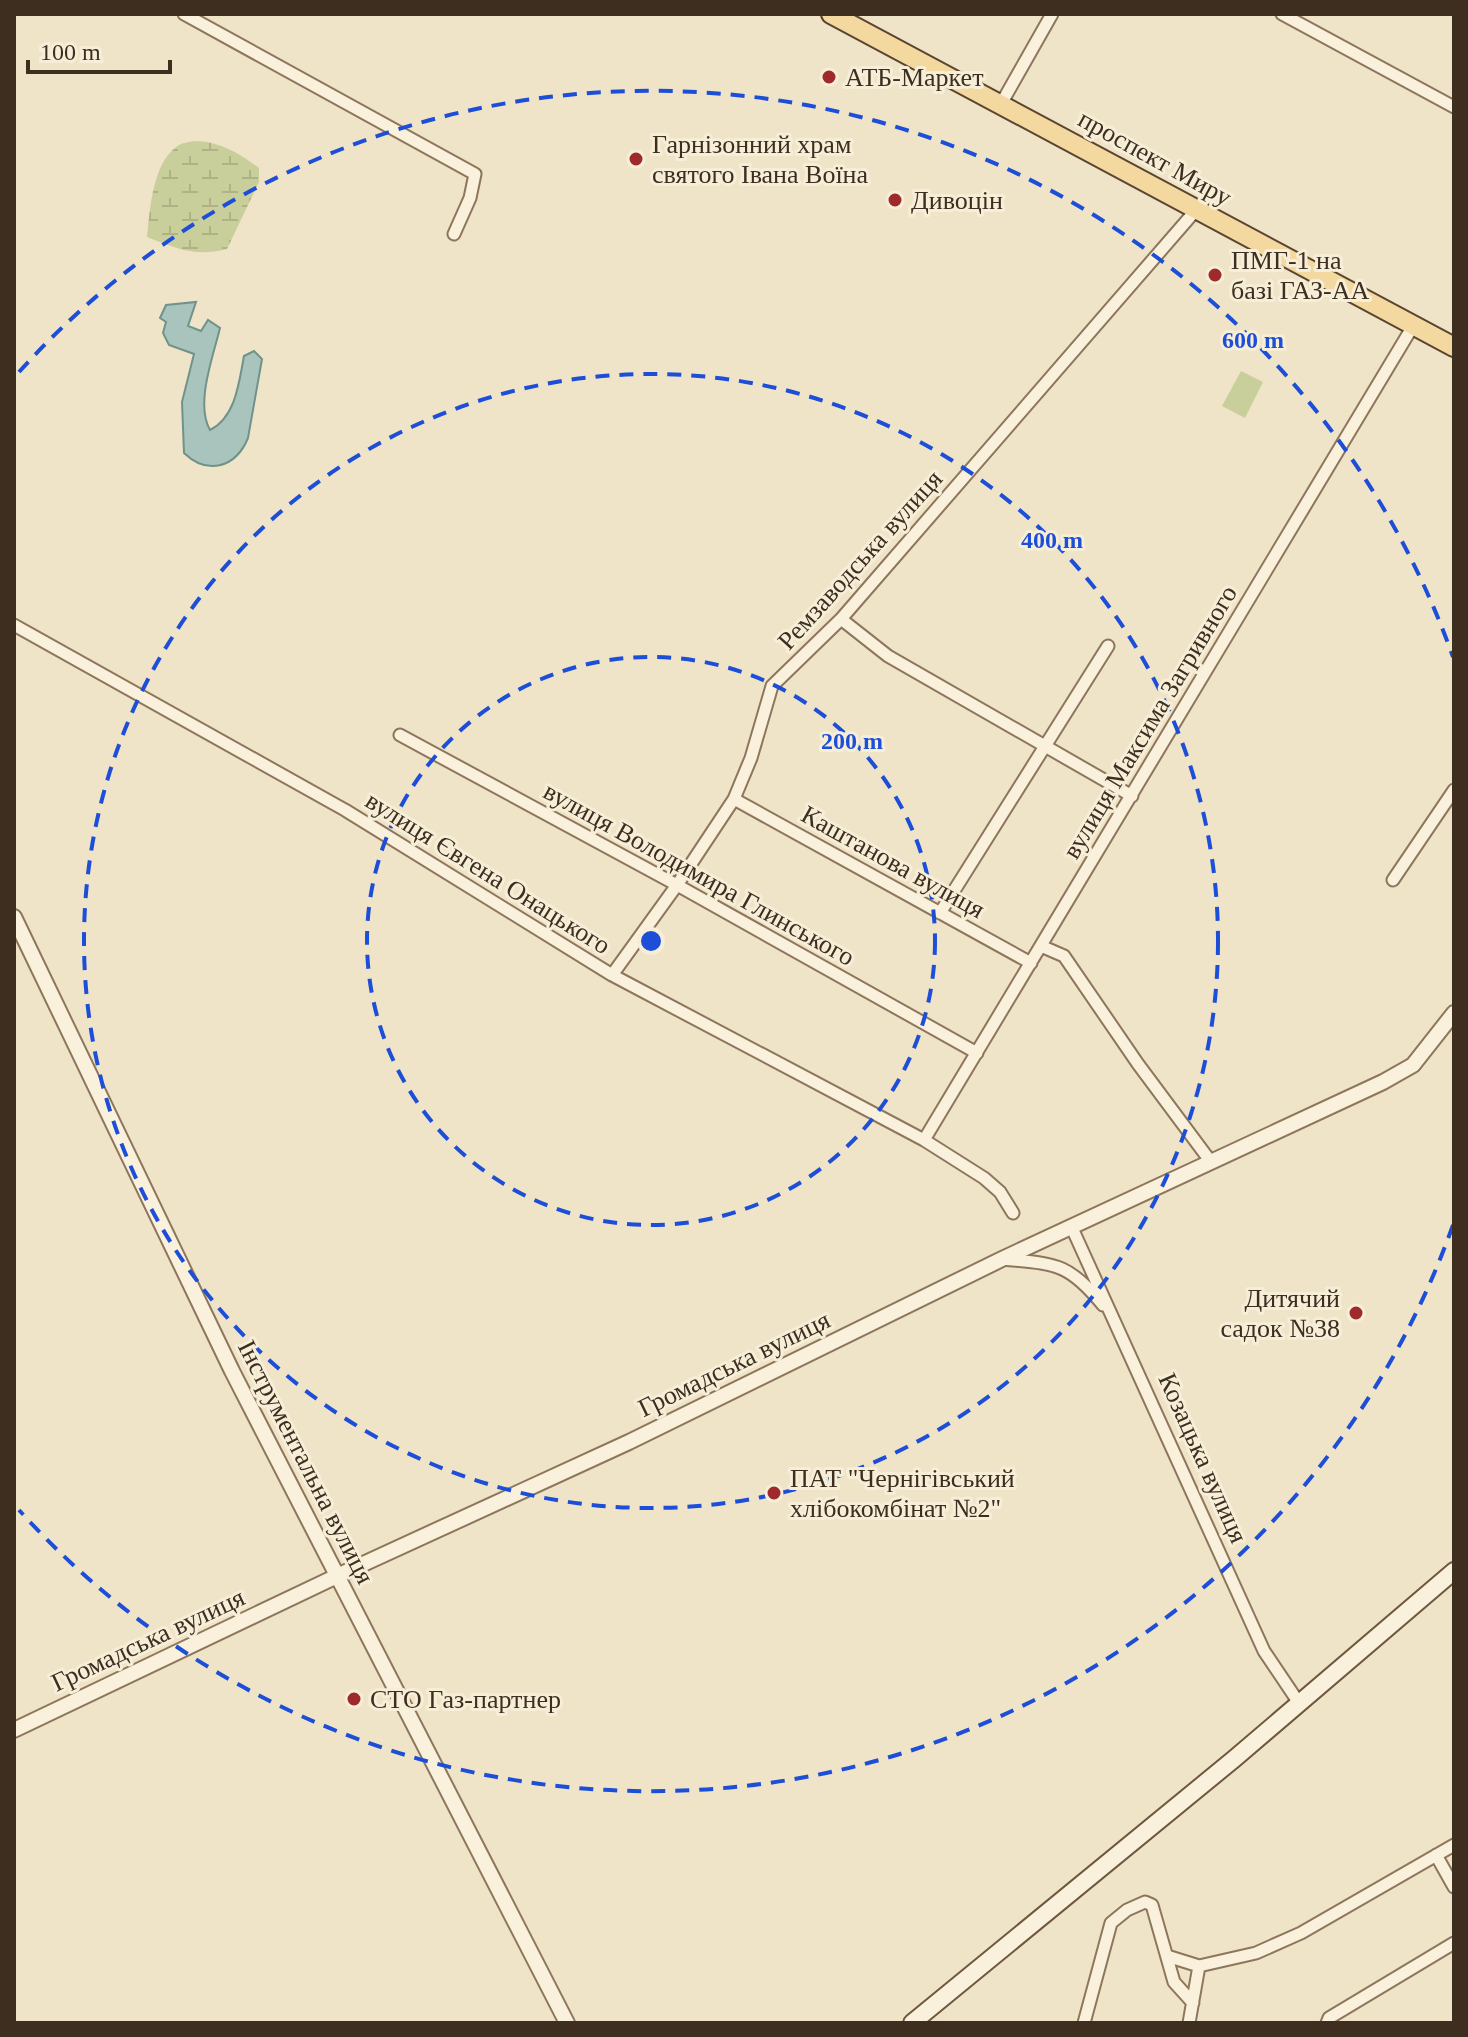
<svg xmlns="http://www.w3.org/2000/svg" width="1468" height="2037" font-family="'Times New Roman',serif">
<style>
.wetland{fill:url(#wetland-marsh)}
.pitch{fill:#c9cf9b}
.water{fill:#a9c4bc;stroke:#6f938a;stroke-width:2}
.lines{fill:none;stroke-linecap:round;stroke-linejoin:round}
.minor-casing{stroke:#8d765c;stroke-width:15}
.tertiary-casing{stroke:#8d765c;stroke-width:18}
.secondary-casing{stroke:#6f573f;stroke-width:20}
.primary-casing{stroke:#5b4430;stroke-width:22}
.minor{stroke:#faf1dc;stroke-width:11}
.tertiary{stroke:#faf1dc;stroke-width:14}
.secondary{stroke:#faf1dc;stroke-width:16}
.primary{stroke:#f3d9a0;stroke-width:18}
.ring{fill:none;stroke:#1d4ed8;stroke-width:4;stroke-dasharray:14 10}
.poi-dot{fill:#9e2a2b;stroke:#f7eed8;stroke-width:3}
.labels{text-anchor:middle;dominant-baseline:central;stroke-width:6;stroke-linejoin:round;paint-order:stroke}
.poi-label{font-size:26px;fill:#3d2e20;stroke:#f7eed8;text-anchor:start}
.street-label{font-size:26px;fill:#3d2e20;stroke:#f7eed8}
.centre{fill:#1d4ed8;stroke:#f7eed8;stroke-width:4}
.ring-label{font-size:24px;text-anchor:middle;font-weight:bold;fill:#1d4ed8;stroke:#f7eed8;stroke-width:6;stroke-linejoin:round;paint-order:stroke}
</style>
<defs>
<pattern id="wetland-marsh" width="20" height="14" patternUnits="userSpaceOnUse" patternTransform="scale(2)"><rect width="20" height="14" fill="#c9cf9b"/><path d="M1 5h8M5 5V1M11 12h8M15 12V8" fill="none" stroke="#aeb285"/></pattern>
</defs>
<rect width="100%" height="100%" fill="#f0e4c8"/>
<!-- wetland -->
<path class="wetland" d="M194,141C219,141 239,153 259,168V182L227,249C194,257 178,249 147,237C150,211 152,165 176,147C180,143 189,142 194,141Z"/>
<!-- pitch -->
<path class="pitch" d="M1241,371L1263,382L1245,418L1222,406Z"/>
<!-- water -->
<path class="water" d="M196,302L188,326L201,331L208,320L220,328C213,357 195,404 210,430C236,417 239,382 244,356L254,351L262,359L248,438C236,467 208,476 184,453L182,402L194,354L169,345L163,333L166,322L160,318L166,305Z"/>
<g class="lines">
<!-- minor casing -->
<g class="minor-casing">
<path id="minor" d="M184,14L475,174L470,198L454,234
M1282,14L1454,107
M1001,104L1052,14
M841,619L888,656L1132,796
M14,625L345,810L612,975L924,1140L984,1178L1000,1192L1013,1213
M400,735L677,885L977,1053
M734,799L1031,963
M1393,880L1454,790
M940,913L1108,646
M1041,946L1064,956L1138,1064L1211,1162
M612,975L677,885L734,799L751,758L772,686L841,619L1196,210
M924,1140L1413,326
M1072,1228L1264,1651L1299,1703
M1002,1259C1055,1264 1068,1262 1103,1305
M1436,1855L1454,1887
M1167,1956L1199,1966L1256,1953L1301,1933L1454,1845
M1084,2023L1111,1923L1127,1910L1145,1902L1152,1905L1174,1982L1193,2003
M1189,2023L1199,1966
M1327,2023L1329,2018L1454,1943"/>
</g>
<!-- tertiary casing -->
<g class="tertiary-casing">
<path id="tertiary" d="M14,917L232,1371L567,2023
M14,1730L337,1576L629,1442L1002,1259L1383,1082L1413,1065L1454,1013"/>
</g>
<!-- secondary casing -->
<g class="secondary-casing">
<path id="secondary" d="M912,2023L1234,1759L1454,1571"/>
</g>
<!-- primary casing -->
<g class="primary-casing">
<path id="primary" d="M831,14L1454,347"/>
</g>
<!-- minor -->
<use href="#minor" class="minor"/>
<!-- tertiary -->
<use href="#tertiary" class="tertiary"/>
<!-- secondary -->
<use href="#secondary" class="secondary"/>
<!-- primary -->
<use href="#primary" class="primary"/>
</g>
<!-- distance rings -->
<g class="ring">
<circle cx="651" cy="941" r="284"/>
<circle cx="651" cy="941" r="567"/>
<path d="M1453 1225A851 851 0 0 1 19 1510M19 372A851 851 0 0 1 1453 657"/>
</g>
<!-- markers -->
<g class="poi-dot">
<circle cx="829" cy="77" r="8"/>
<circle cx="636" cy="159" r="8"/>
<circle cx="895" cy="200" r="8"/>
<circle cx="1215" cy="275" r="8"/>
<circle cx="1356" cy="1313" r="8"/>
<circle cx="774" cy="1493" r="8"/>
<circle cx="354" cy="1699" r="8"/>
</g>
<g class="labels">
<!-- poi labels -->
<g class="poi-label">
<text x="845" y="77">АТБ-Маркет</text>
<text x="652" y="144">Гарнізонний храм<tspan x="652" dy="30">святого Івана Воїна</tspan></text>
<text x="911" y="200">Дивоцін</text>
<text x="1231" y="260">ПМГ-1 на<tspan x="1231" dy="30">базі ГАЗ-АА</tspan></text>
<text x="1340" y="1298" text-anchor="end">Дитячий<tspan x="1340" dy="30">садок №38</tspan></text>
<text x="790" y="1478">ПАТ "Чернігівський<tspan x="790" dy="30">хлібокомбінат №2"</tspan></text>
<text x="370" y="1699">СТО Газ-партнер</text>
</g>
<!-- street labels -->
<g class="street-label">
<text transform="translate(1155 158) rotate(29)">проспект Миру</text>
<text transform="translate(860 560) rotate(-48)">Ремзаводська вулиця</text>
<text transform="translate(1150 722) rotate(-59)">вулиця Максима Загривного</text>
<text transform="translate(893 862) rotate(29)">Каштанова вулиця</text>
<text transform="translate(488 873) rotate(32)">вулиця Євгена Онацького</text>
<text transform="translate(699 874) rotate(29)">вулиця Володимира Глинського</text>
<text transform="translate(734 1364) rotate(-26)">Громадська вулиця</text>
<text transform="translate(1203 1458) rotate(66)">Козацька вулиця</text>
<text transform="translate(306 1462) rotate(63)">Інструментальна вулиця</text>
<text transform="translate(148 1640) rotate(-25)">Громадська вулиця</text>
</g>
</g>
<circle cx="651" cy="941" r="12" class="centre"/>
<g class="ring-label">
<text x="1253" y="348">600 m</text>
<text x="1052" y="548">400 m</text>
<text x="852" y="749">200 m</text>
</g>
<!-- border -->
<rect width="1468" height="2037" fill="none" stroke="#3d2e20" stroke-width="32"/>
<!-- scale -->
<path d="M28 60v12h142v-12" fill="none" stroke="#3d2e20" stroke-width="4"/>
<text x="40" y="60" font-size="24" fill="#3d2e20" stroke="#f7eed8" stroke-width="6" paint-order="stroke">100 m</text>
</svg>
